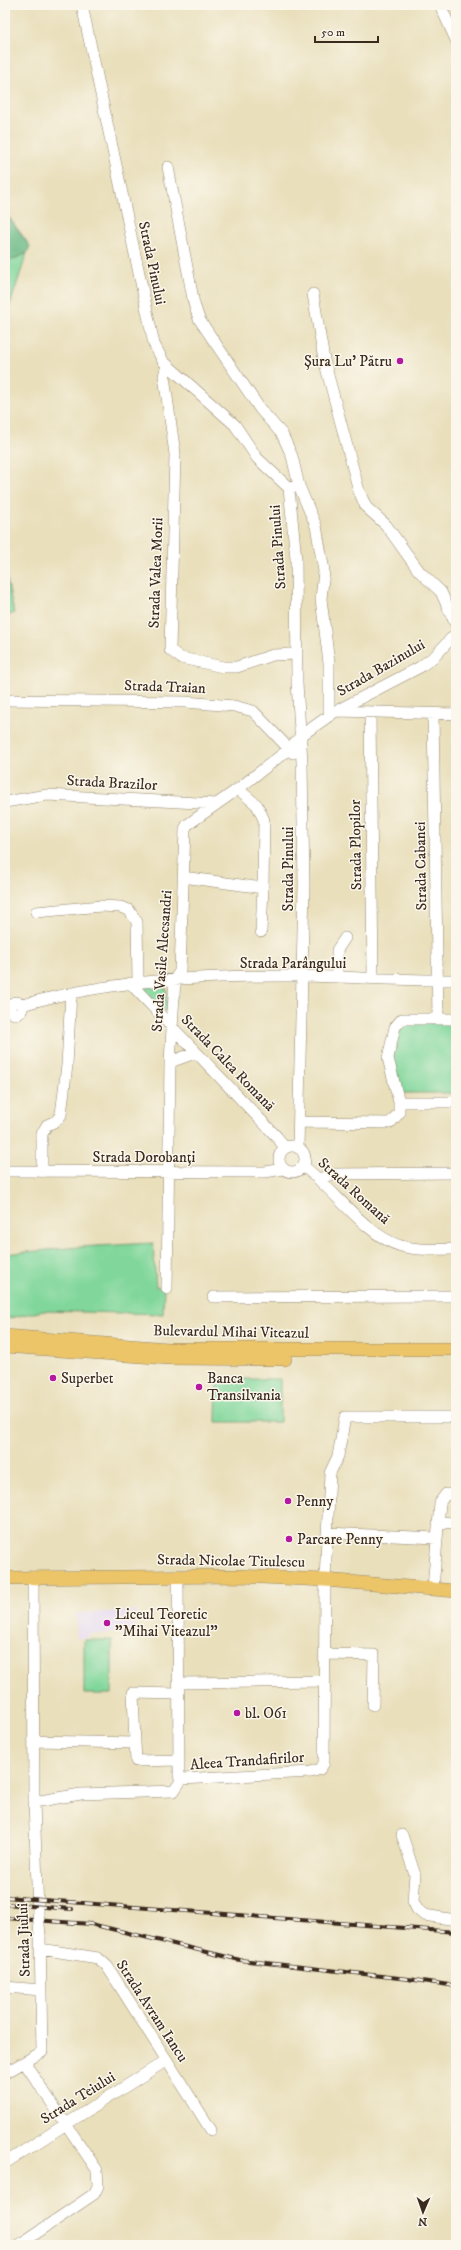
<svg xmlns="http://www.w3.org/2000/svg" width="461" height="2250" font-family="'IM FELL DW Pica',serif">
<style>
.built{fill:#e1d4f4}
.green{fill:#81d79b;stroke:#5e805c}
.forest{fill:#68b883;stroke:#527150}
.lines{fill:none;stroke-linecap:round;stroke-linejoin:round}
.minor-casing{stroke:#92846c;stroke-width:12}
.major-casing{stroke:#92846c;stroke-width:14}
.minor{stroke:#fff;stroke-width:11}
.major{stroke:#ecc569;stroke-width:13}
.rail-casing{stroke:#3b2a1e;stroke-width:4}
.rail{stroke:#fbf7ec;stroke-width:2.5;stroke-dasharray:8;stroke-linecap:butt}
.minor-bridge-casing{stroke:#92846c;stroke-width:12;stroke-linecap:butt}
.minor-bridge{stroke:#fff;stroke-width:11}
.poi-dot{fill:#b5179e;stroke:#fbf7ec;stroke-width:1.5}
.labels{text-anchor:middle;dominant-baseline:central;stroke-width:3;stroke-linejoin:round;paint-order:stroke}
.street-label{font-size:15px;fill:#3b2a1e;stroke:#fbf7ec}
.poi-label{font-size:15px;fill:#3b2a1e;stroke:#fbf7ec;text-anchor:start}
</style>
<rect width="100%" height="100%" fill="#fbf7ec"/>
<filter id="ink" filterUnits="userSpaceOnUse"><feTurbulence type="fractalNoise" baseFrequency=".025" numOctaves="2"/><feDisplacementMap in="SourceGraphic" scale="8" xChannelSelector="R" yChannelSelector="G"/><feConvolveMatrix kernelMatrix="1 2 1 2 8 2 1 2 1" color-interpolation-filters="sRGB"/></filter>
<filter id="wash" filterUnits="userSpaceOnUse"><feTurbulence type="fractalNoise" baseFrequency=".012" numOctaves="4" result="noise"/><feDisplacementMap in="SourceGraphic" scale="16" xChannelSelector="R" yChannelSelector="G"/><feGaussianBlur stdDeviation="0.9" result="paint"/><feColorMatrix in="noise" values="0 0 0 0 0 0 0 0 0 0 0 0 0 0 0 0 0 1.4 0 .05"/><feComposite in="paint" operator="in"/></filter>
<g filter="url(#wash)">
<rect width="100%" height="100%" fill="#e9dfbb"/>
<!-- built -->
<path class="built" d="M136,1611L137,1636H126V1633L88,1634V1638H77L76,1613Z"/>
<!-- green -->
<path class="green" d="M27,253L5,320V263Z
M5,569L14,613L5,617Z
M144,986L166,988L167,1010L164,1011L142,989Z
M403,1022H456V1093H402C394,1068 385,1046 403,1022Z
M153,1243L156,1287L164,1286L163,1314L43,1311L5,1319V1254L79,1247Z
M217,1379H280V1422H216Z
M84,1640H112V1694H84Z"/>
<!-- forest -->
<path class="forest" d="M5,212L30,246L27,253L5,263Z"/>
</g>
<g filter="url(#ink)">
<g class="lines">
<!-- minor casing -->
<g class="minor-casing">
<path id="minor" d="M82,5L154,344L163,361L235,425L257,458L289,488L296,559L297,683L302,762L304,886L298,1148
M440,5L456,40
M168,167L194,304L199,319L260,409L282,434L292,456L299,486L289,488
M313,294L324,360L359,491L366,507L386,525L419,571L441,592L456,625
M167,365L164,376L175,454L170,650L181,658L223,667H237L273,655L297,654
M299,486L316,526L324,571L321,599L329,663V716
M5,700L185,702L234,706L253,711L293,753
M337,711L456,714
M370,712L373,978
M433,714L438,1018
M5,802L47,795L217,804
M183,877L263,888L264,820L257,805L238,789
M36,912L101,906L120,907L129,910L137,922L138,982
M261,932L263,888
M337,977V950L345,938
M130,983L277,1137L285,1148
M10 1008a6 6 0 1 1 12 0a6 6 0 1 1-12 0Z
M22,1005C114,979 209,975 304,976C355,977 405,981 456,980
M170,1062L195,1053
M399,1102H456
M300,1122L390,1123L399,1113V1102L388,1058L395,1027L402,1019H456
M279 1159a13 13 0 1 1 26 0a13 13 0 1 1-26 0Z
M303,1166C333,1188 366,1236 401,1246C418,1251 438,1249 456,1249
M5,1171L265,1172L283,1169
M42,1172V1134L47,1125L56,1121L61,1115L67,1065L71,993
M319,1179L333,1174L456,1173
M167,1289L170,1062L175,979L180,971L185,829L187,825L238,789L289,749L302,735L336,711L420,667L435,656L456,633
M213,1297L456,1296
M438,1522L456,1523
M327,1533L437,1538
M178,1576L179,1776L182,1779
M33,1577L34,1802L38,1912
M433,1589L440,1502L446,1494L456,1495
M325,1654L374,1655L373,1705
M179,1683L325,1681
M34,1741L135,1743L136,1761L179,1760
M135,1743L133,1693L179,1694
M182,1779L311,1772L320,1769L324,1763L325,1580L330,1473L338,1456L345,1417H456
M34,1802L81,1794L174,1791L182,1779
M402,1835L415,1875L413,1901L417,1909L424,1915L456,1920
M40,1949L98,1958L107,1966L211,2130
M5,1987L41,1990
M5,2073L42,2052L40,1935
M5,2163L167,2060
M19,2245L94,2194L98,2186L97,2170L24,2062"/>
</g>
<!-- major casing -->
<g class="major-casing">
<path id="major" d="M5,1336L168,1349H456
M5,1346L168,1358L285,1359
M5,1578L239,1576L325,1580L456,1591"/>
</g>
<!-- minor -->
<use href="#minor" class="minor"/>
<!-- major -->
<use href="#major" class="major"/>
<!-- rail casing -->
<g class="rail-casing">
<path id="rail" d="M5,1897L456,1932
M5,1904L72,1909
M5,1918L91,1924L240,1960L408,1979L456,1986"/>
</g>
<!-- rail -->
<use href="#rail" class="rail"/>
<!-- minor-bridge casing -->
<g class="minor-bridge-casing">
<path id="minor-bridge" d="M38,1912L40,1935"/>
</g>
<!-- minor-bridge -->
<use href="#minor-bridge" class="minor-bridge"/>
</g>
</g>
<!-- markers -->
<g class="poi-dot">
<circle cx="400" cy="361" r="4"/>
<circle cx="53" cy="1378" r="4"/>
<circle cx="199" cy="1387" r="4"/>
<circle cx="288" cy="1501" r="4"/>
<circle cx="289" cy="1539" r="4"/>
<circle cx="107" cy="1623" r="4"/>
<circle cx="237" cy="1713" r="4"/>
</g>
<g class="labels">
<!-- street labels -->
<g class="street-label">
<text transform="translate(152 263) rotate(78)">Strada Pinului</text>
<text transform="translate(278 547) rotate(-94)">Strada Pinului</text>
<text transform="translate(156 573) rotate(-88)">Strada Valea Morii</text>
<text transform="translate(381 668) rotate(-30)">Strada Bazinului</text>
<text transform="translate(165 687) rotate(2)">Strada Traian</text>
<text transform="translate(112 783) rotate(3)">Strada Brazilor</text>
<text transform="translate(356 845) rotate(-91)">Strada Plopilor</text>
<text transform="translate(421 866) rotate(-91)">Strada Cabanei</text>
<text transform="translate(288 869) rotate(-90)">Strada Pinului</text>
<text transform="translate(162 961) rotate(-86)">Strada Vasile Alecsandri</text>
<text x="293" y="963">Strada Parângului</text>
<text transform="translate(228 1063) rotate(46)">Strada Calea Romană</text>
<text x="144" y="1157">Strada Dorobanți</text>
<text transform="translate(354 1191) rotate(42)">Strada Romană</text>
<text transform="translate(231 1332) rotate(1)">Bulevardul Mihai Viteazul</text>
<text transform="translate(231 1561) rotate(1)">Strada Nicolae Titulescu</text>
<text transform="translate(247 1761) rotate(-4)">Aleea Trandafirilor</text>
<text transform="translate(24 1940) rotate(-92)">Strada Jiului</text>
<text transform="translate(152 2011) rotate(57)">Strada Avram Iancu</text>
<text transform="translate(78 2098) rotate(-32)">Strada Teiului</text>
</g>
<!-- poi labels -->
<g class="poi-label">
<text x="392" y="361" text-anchor="end">Șura Lu' Pătru</text>
<text x="61" y="1378">Superbet</text>
<text x="207" y="1378">Banca<tspan x="207" dy="17">Transilvania</tspan></text>
<text x="296" y="1501">Penny</text>
<text x="297" y="1539">Parcare Penny</text>
<text x="115" y="1614">Liceul Teoretic<tspan x="115" dy="17">"Mihai Viteazul"</tspan></text>
<text x="245" y="1713">bl. O61</text>
</g>
</g>
<!-- margin -->
<rect width="461" height="2250" fill="none" stroke="#fbf7ec" stroke-width="20"/>
<!-- north arrow -->
<g transform="translate(423 2212) rotate(182)" stroke="#fbf7ec" stroke-width="3" paint-order="stroke">
<path d="M0-3L7 15L0 10L-7 15Z" fill="#3b2a1e"/>
<text y="-6" font-size="11" font-weight="bold" text-anchor="middle" fill="#3b2a1e">N</text>
</g>
<!-- scale -->
<path d="M315 36v6h63v-6" fill="none" stroke="#3b2a1e" stroke-width="2"/>
<text x="321" y="36" font-size="12" fill="#3b2a1e" stroke="#fbf7ec" stroke-width="3" paint-order="stroke">50 m</text>
</svg>
